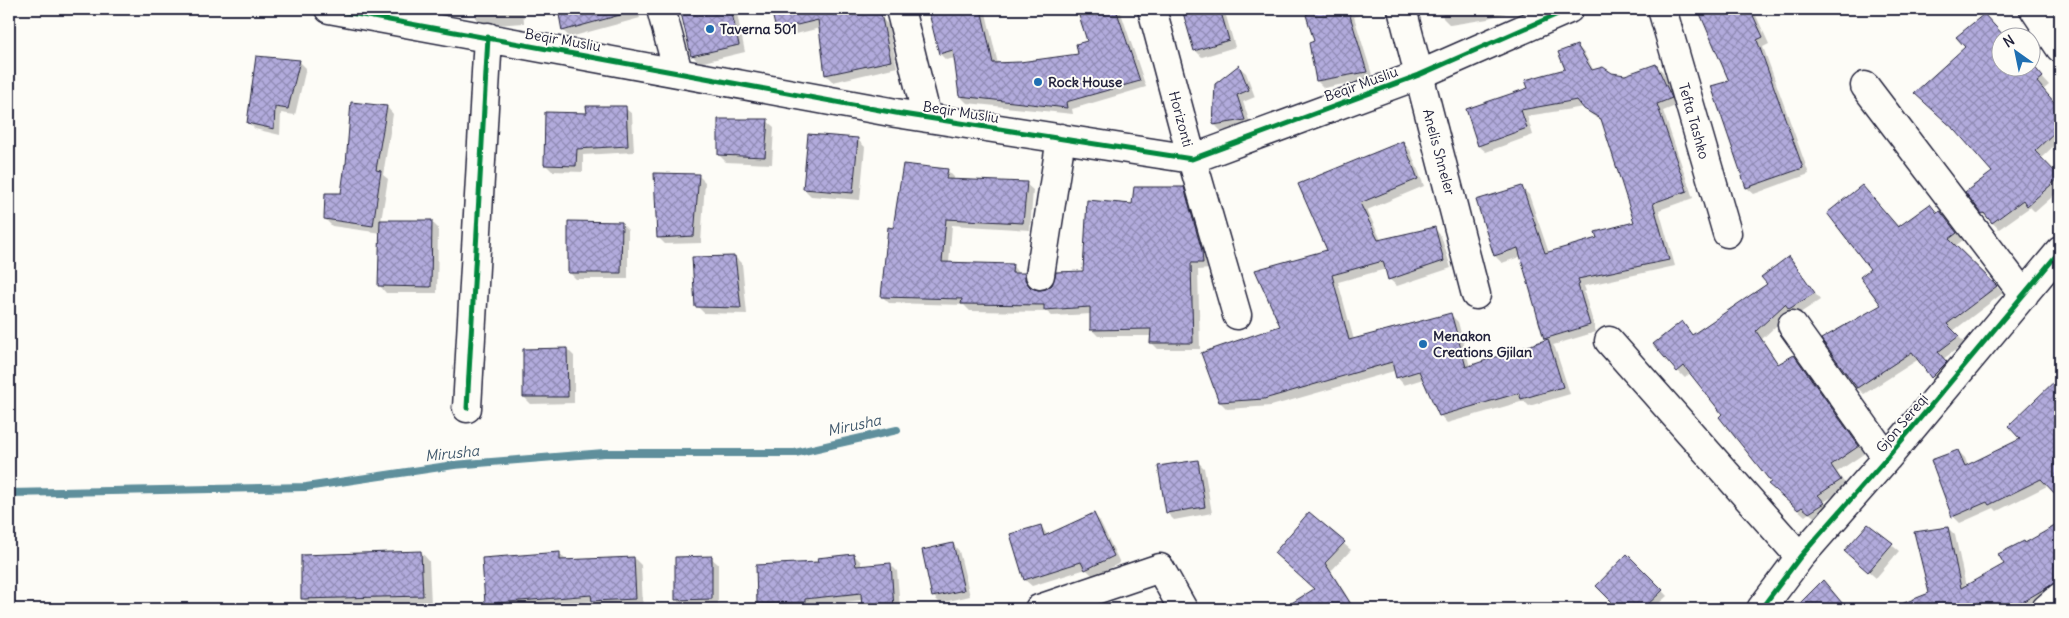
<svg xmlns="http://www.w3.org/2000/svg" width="2069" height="618" font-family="Delius,sans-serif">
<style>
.shadow{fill:#0003}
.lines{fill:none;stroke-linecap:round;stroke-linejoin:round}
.stream{stroke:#5e8f9c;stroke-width:8}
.building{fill:url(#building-cross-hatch);stroke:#22223b}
.minor-casing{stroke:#22223b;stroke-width:31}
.minor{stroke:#fdfcf7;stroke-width:28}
.cycleway-casing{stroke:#fdfcf7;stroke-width:8}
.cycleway{stroke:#00873e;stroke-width:5}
.poi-dot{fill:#1f6fb2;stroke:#fdfcf7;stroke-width:2}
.labels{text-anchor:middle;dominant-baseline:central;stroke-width:4;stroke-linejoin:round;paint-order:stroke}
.poi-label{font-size:14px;font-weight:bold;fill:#22223b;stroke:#fdfcf7;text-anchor:start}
.street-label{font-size:14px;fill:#22223b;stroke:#fdfcf7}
.water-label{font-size:15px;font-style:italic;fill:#40586c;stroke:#fdfcf7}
</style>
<defs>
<pattern id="building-cross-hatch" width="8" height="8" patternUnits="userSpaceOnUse" patternTransform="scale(1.25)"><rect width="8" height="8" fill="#b2abdc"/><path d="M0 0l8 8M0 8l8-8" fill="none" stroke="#908bb4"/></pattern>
</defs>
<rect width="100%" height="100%" fill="#fdfcf7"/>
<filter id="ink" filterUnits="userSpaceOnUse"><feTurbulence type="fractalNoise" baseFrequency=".02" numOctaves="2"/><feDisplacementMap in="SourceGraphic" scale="10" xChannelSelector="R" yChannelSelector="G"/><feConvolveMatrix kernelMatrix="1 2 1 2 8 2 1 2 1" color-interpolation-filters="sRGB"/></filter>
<g filter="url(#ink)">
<!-- shadow -->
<path class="shadow" d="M476,9H523L524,23L483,26L476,19Z
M559,9H637L640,18L570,37L563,31Z
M704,9H736L745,52L699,63L693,56L683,14Z
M772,9H879L881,17L888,25L897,67L833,82L826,75L820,28L784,37L777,30Z
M930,9H985L998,64L1020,63L1080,55L1088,42L1079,9H1134L1121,13L1146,87L1072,109L1073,114L967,103L960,96L955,58L946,60L940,54Z
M1183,9H1224L1235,47L1202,57L1195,50Z
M1305,9H1369L1370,11L1354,17L1373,78L1324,88L1317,81L1316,42Z
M1442,9H1520L1488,18V19L1450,25L1443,18Z
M1700,9H1753L1769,44L1763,47L1809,174L1754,194L1747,188L1730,82Z
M2002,38V68L2032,66L2049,85L2043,90L2060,110V140L2040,159L2060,179V190L2035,212L2030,207L1999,229L1983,214L1967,192L1994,172Z
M1577,46L1584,53L1594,71L1625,76L1656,65L1663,72L1678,105L1663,111L1693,198L1659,210L1675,266L1584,286L1586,291L1584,292L1596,332L1553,345L1555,348L1570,394L1529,406L1524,401L1447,423L1440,415L1423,379L1404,385L1397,377L1394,371L1271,406L1227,409L1220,402L1282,327L1329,251L1300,184L1403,143L1410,150L1424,186L1367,210L1381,240L1434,228L1441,236L1451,268L1397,286L1389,279L1386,269L1338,282L1354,340L1451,315L1458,322L1470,367L1547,341L1545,338L1522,256L1502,263L1495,256L1478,201L1522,188L1529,195L1549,253L1599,239L1636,223L1604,122L1592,115L1584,107L1527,116L1533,135L1486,152L1479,146L1530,88L1567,70Z
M299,61L306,68L295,115L281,113L280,135L255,129L248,122Z
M1239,67L1246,73L1255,97L1243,102L1251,126L1221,131L1214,124Z
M387,107L393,114L383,175L388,179L381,221H431L438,228L437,293H386L380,286L381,233L332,226L325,219L342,194Z
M625,108L632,114L634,152L583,155V172L552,171L545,164L588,114Z
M767,121L774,127L772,164L726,162L719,155Z
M858,140L865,147L860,200L811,196L804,189Z
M947,170L954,177V181L1026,184L1033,190L1030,230L952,225L949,263L1012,265L1019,274H1024L1031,281L1032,288L1038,292L1047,291L1084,272L1133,205L1183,188L1190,195L1210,269L1198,270L1200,349H1158L1152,343V336H1098L1091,329V314L1052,316L1047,312L970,311L964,305L889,303L882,296L894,229Z
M698,175L705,182L701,243L665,244L658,237Z
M1940,212L1963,240L1955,246L2003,293L1953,331L1965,343L1943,359L1953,370L1938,384L1919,359L1864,394L1857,388L1883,305L1871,269L1898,228Z
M621,223L628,230V279H576L570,273Z
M735,257L742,264L747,314L704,313L697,306Z
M1789,258L1820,300L1797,315L1792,311L1762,339L1779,365L1794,356L1801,363L1865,453L1837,472L1847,487L1824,502L1831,510L1817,519L1809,513L1805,516L1777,491L1773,482L1723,415L1690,373L1685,378L1678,371L1682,322L1693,335L1769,284Z
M567,349L574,356V403L531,404L524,397Z
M2060,378V425L2054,424L2060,431V497L2049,485L1997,511L1994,508L1960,523L1953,516L1958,451L1965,458L1968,466L2022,440L2010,426Z
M1197,461L1204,468L1212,513L1174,520L1167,513Z
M1093,514L1100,521L1120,563L1093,576L1086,569L1032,586L1025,580L1012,535L1041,526L1048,536Z
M1309,514L1351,550L1331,571L1355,609H1305L1299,600L1315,590Z
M2060,524V590L2028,609H1892L1930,593L1948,528L1955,535L1966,587L2005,564L2026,545Z
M1868,526L1899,551L1876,578L1853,558Z
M953,544L959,551L970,596L940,603L933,596Z
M421,552L429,561L431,604L311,607L303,599Z
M559,553L566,560L634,558L641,565L643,606L600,608L594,601L492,609L486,603Z
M854,555L861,562V566L890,564L897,571L900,609H863L862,600L811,606L812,608L794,609H764L759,604L819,563Z
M1627,555L1667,596L1657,605L1662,609H1621L1598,586Z
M711,558L718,564V606H683L676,599Z
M1435,602L1442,609H1419Z"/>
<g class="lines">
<!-- stream -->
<path class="stream" d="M9,493L306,487L454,465L604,453H795L897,430"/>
</g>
<!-- building -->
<path class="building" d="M558,9H619L620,15L562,31Z
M698,9H731L739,45L691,56L681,13Z
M771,9H880L891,61L825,75L818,20L776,30Z
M928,9H981L993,63L1020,62L1078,54L1076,44L1087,41L1077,9H1116L1140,81L1066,102L1067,108L959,96L953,50L939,54Z
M1182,9H1220L1229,40L1194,51Z
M1314,9H1348L1367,72L1316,81L1309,43L1314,41L1306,15Z
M1698,9H1750L1763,37L1757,40L1803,168L1746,188L1711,86L1729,81Z
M1984,14L2006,38H2002V68H2032V64L2043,77L2037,82L2060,109V127L2035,151L2060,177L2027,206L2023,200L1992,223L1984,213L1982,214L1965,192L1992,172L1956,131L1914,93L1965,47L1956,37Z
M1577,45L1592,70L1603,67L1612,73L1625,75L1656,64L1672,98L1657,104L1687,191L1653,203L1669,260L1578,279L1580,284L1578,285L1590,325L1544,339L1518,248L1494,256L1476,200L1522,186L1545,253L1597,238L1595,232L1634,222L1601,119L1584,109L1577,100L1521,110L1527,128L1478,146L1466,109L1528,88L1525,80L1565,69L1558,52Z
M256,56L300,60L288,109L275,107L274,129L247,123Z
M1239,65L1249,90L1237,95L1245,120L1213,125L1215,84Z
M351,102L387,106L376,170L381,171L373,226L324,219L325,193H341L345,164H346Z
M586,106H626L628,146L577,149L576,166L544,165L545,112L587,113Z
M718,119H768L765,157L718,155Z
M808,134L858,138L853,193L803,189Z
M1403,141L1418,179L1360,203L1378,240L1435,227L1444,261L1388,280L1383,261L1332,275L1349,340L1451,313L1466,367L1548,339L1563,387L1521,399L1519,393L1439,416L1419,371L1396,378L1392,362L1264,399L1219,402L1201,353L1280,326L1255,270L1327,250L1298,184Z
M903,164L948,169L946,179L1027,182L1023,223L946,219L942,262L1013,264L1012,273H1025V280L1030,287L1038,290L1046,289L1052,285L1056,272L1083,271L1087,200L1132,204L1134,187H1184L1202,251L1203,263H1191L1193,343H1150L1151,329L1090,330V307L1044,310V305L961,304L962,299L881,297L888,227L893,228Z
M654,173L699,174L694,236L657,238Z
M1862,185L1898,227L1930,204L1937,213L1940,211L1957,233L1949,239L1997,286L1947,324L1959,336L1938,352L1947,362L1931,378L1912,352L1857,388L1821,339L1881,305L1860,277L1870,269L1827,213Z
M380,220H432L431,287L378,286Z
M568,221L622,222L621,273H568Z
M735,256L741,308L695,307L692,257Z
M1789,256L1815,293L1789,309L1785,304L1756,331L1778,364L1794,355L1859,446L1831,465L1841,480L1818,495L1825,503L1809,513L1802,507L1798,510L1768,484L1771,482L1719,417L1722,414L1684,366L1677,372L1653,344L1682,321L1692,335L1767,284L1761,277Z
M567,348L568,397H523V349Z
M2060,376V499L2041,479L1989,505L1987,502L1952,517L1931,460L1958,450L1965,466L2020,439L2008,426Z
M1198,460L1205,507L1166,513L1158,466Z
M1309,512L1345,542L1325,563L1354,609H1282L1314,589L1274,553Z
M1094,513L1114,556L1085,570L1081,562L1024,580L1010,534L1041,525L1044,536Z
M2060,523V580L2010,609H1889L1929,593L1914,532L1948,527L1961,588L2004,564L1998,554L2024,541L2025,543Z
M1868,524L1893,543L1868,572L1844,551Z
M953,543L964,590L932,597L922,550Z
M421,551L423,596L301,599V555Z
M560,552V560L634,557L636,599L592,601L591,595L485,604L482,558Z
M854,554L856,566L891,563L894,609H862L861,593L805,599V602L757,604L756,565L818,562L817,558Z
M1627,554L1663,590L1643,609H1619L1596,586Z
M712,556V599L675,600V557Z
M1823,580L1847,609H1794Z"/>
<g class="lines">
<!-- minor casing -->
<g class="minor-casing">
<path id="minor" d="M329,9L896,113L1192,159L1419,75L1569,9
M661,9L678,72
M900,9L927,118
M1152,9L1192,159L1237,315
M1402,9L1476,295
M1662,9L1727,233
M2034,9L2060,48
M1865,86L2024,295
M1040,275L1061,138
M1792,325L1887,458
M1609,341L1800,557
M467,408L488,37
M1039,609L1160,568L1183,609
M1761,609L1800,557L1887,458L2060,251
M2046,609L2060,597"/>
</g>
<!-- minor -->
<use href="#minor" class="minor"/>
<!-- cycleway casing -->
<g class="cycleway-casing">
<path id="cycleway" d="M329,9L896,113L1192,159L1419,75L1569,9
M467,408L488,37
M1761,609L1800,557L1887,458L2060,251"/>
</g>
<!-- cycleway -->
<use href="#cycleway" class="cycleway"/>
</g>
</g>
<!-- markers -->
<g class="poi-dot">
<circle cx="710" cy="29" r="5"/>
<circle cx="1038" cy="82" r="5"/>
<circle cx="1423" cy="344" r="5"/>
</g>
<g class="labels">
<!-- poi labels -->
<g class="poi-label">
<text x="720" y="29">Taverna 501</text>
<text x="1048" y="82">Rock House</text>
<text x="1433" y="336">Menakon<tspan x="1433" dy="16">Creations Gjilan</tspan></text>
</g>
<!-- street labels -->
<g class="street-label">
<text transform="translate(563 40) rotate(10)">Beqir Musliu</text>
<text transform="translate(1361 84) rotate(-20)">Beqir Musliu</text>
<text transform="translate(961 112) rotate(9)">Beqir Musliu</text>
<text transform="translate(1181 119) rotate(75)">Horizonti</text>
<text transform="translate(1694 121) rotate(74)">Tefta Tashko</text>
<text transform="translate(1439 152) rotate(75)">Anelis Shneler</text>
<text transform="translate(1902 423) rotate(-50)">Gjon Sereqi</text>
</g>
<!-- water labels -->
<g class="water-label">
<text transform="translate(854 425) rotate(-12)">Mirusha</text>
<text transform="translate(452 453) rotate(-6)">Mirusha</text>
</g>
</g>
<!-- margin -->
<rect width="2069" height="618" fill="none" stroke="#fdfcf7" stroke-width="30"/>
<rect x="15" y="15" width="2039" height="588" fill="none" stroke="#22223b" stroke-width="2" filter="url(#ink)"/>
<!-- north arrow -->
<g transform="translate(2016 52) rotate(327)"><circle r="24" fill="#fdfcf7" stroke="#a5a5ac"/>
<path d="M0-4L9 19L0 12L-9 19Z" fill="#1f6fb2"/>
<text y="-8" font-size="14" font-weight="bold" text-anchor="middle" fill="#22223b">N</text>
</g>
</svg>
